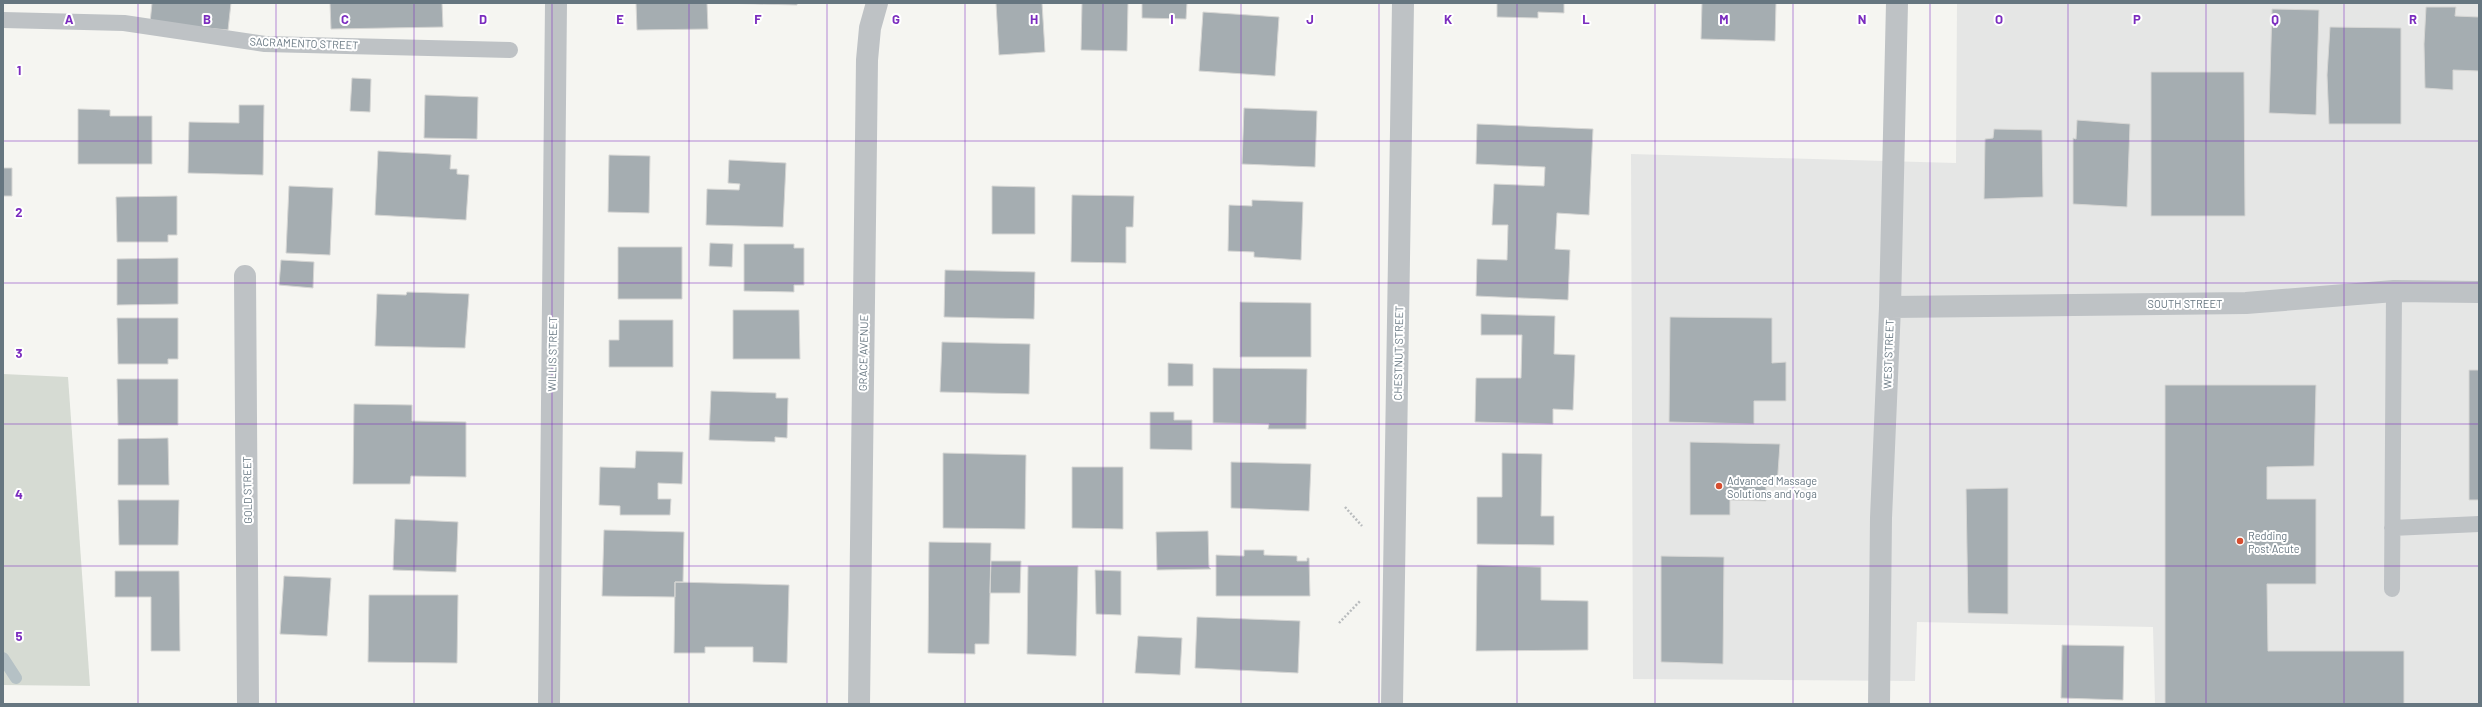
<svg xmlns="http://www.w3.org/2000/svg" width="2482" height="707" font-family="Barlow,sans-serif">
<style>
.built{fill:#e5e6e5}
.green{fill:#d6dbd3}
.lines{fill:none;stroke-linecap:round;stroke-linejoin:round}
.stream{stroke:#b5c1c5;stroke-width:12}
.building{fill:#a5adb1;stroke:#d6d6d4}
.path{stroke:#b8bbbd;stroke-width:2.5;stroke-dasharray:2 2;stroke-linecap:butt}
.service{stroke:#bec2c5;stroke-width:16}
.minor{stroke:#bec2c5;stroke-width:22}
.tertiary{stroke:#bec2c5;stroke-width:22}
.grid{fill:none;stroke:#7b2cbf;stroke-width:1;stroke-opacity:0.55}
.poi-dot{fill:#d64e30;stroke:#fff;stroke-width:1.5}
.labels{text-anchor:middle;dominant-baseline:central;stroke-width:4;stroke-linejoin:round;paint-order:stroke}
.street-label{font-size:11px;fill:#667680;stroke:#fff}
.poi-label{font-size:11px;fill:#667680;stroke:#fff;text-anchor:start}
.grid-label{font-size:13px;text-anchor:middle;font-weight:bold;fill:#7b2cbf;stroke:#fff;stroke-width:4;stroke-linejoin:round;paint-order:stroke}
</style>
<rect width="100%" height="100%" fill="#f5f5f1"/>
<!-- built -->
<path class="built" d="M1957,3H2479V704H2155L2153,627L1917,622L1915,681L1633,679L1631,154L1956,163Z"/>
<!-- green -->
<path class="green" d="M3,374L68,377L90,686L3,685Z"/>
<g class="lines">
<!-- stream -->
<path class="stream" d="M3,658L16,678"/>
</g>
<!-- building -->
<path class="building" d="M152,3H231L228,30L150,23Z
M330,3H442L443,27L331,29Z
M636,3H707L708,29L637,30Z
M719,3H797V5Z
M996,3H1042L1045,52L999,55Z
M1082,3H1128L1127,51L1081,50Z
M1142,3H1187L1186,19L1142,18Z
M1497,3H1564V13L1538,12V18L1497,17Z
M1702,3H1776L1775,41L1701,39Z
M2426,7H2456L2455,16L2479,17V71L2453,70V90L2425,88L2424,44Z
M2272,9L2319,10L2316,115L2269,113Z
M1203,12L1279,17L1275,76L1199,71Z
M2330,27L2401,28V124H2329L2327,75Z
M2151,72H2244L2245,216H2151Z
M352,78L371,79L370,112L350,111Z
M425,95L478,97L477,139L424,138Z
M239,105H264L263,175L188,173L189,122L239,123Z
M1244,108L1317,111L1315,167L1242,164Z
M78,109L110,110V116H152V164H78Z
M2077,120L2130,124L2127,207L2073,204V138L2076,139Z
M1477,124L1593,129L1589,215L1557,213L1555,249L1570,250L1568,300L1476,296L1477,259L1507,260L1508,225H1492L1494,184L1544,186L1545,167L1476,164Z
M1994,129L2042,130L2043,197L1984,199L1985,139L1993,138Z
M378,151L451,155L450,169H457V174L469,175L466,220L375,215Z
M609,155L650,156L649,213L608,212Z
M729,160L786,163L783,227L706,225L707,189L739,190L740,184L728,183Z
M3,168H12V196H3Z
M289,186L333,188L330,255L286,253Z
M992,186L1035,187V234H992Z
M1072,195L1134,196L1133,227H1126V263L1071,262Z
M177,196V235H168V242H117L116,197Z
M1252,200L1303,202L1301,260L1254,257V252L1228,251L1229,205L1252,206Z
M710,243L733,244L732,267L709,266Z
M744,244H794V248H804V285H794V292L744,291Z
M618,247H682V299H618Z
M178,258V304L117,305V259Z
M281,260L314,262L313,288L279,285Z
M945,270L1035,272L1034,319L944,317Z
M407,292L469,294L465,348L375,346L377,294L406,295Z
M1240,302L1311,303V357H1240Z
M733,310H799L800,359H733Z
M1481,314L1555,316L1554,354L1575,355L1573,410L1553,409V424L1475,422L1476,378H1521L1522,335H1481Z
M1670,317L1772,318V363L1786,362V401H1754V424L1669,422Z
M117,318H178V359H168V364H118Z
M619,320H673V367H609V340H619Z
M942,342L1030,344L1029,394L940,392Z
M1168,363L1193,364V386H1168Z
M1213,368L1307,369L1306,429H1268L1269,424L1213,423Z
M2469,370H2479V500H2469Z
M117,379H178V425H118Z
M2165,385H2316L2314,466L2267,467V499H2316V584H2267L2268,651H2404V704H2165Z
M711,391L776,393V398H788L787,438L775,437V442L709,440Z
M354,404L412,405V421L466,422V477L411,476L410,484H353Z
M1150,412H1174V420H1192V450L1150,449Z
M168,438L169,485H118V439Z
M1690,442L1780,444L1777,487L1766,486V501L1730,500V515H1690Z
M636,451L683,452L682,484L658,483V499H671L670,515H620V506L599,505L600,467L635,468Z
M943,453L1026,455L1025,529L943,528Z
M1502,453L1542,454L1541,516H1554V545L1477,544V497H1502Z
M1231,462L1311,464L1309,511L1231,508Z
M1072,467H1123V529L1072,528Z
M2008,488V614L1968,613L1966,489Z
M118,500H179L178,545H119Z
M395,519L458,522L456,572L393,570Z
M604,530L684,532L683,582H675V597L602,596Z
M1208,531L1209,567L1211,569L1157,570L1156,532Z
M929,542L991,543L989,644H975V654L928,653Z
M1244,550H1264V555L1297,556V561H1307V558H1309L1310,596H1216V555L1244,556Z
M1661,556L1724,557L1723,664L1661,662Z
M991,561H1021L1020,593H990Z
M1477,565L1541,567V600L1588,601V650L1476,651Z
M1028,566H1078L1076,656L1027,654Z
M1095,570L1121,571V615L1096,614Z
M115,571H179L180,651H151V597H115Z
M284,576L331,578L327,636L280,634Z
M675,582L789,585L787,663L753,662V647H705V653H674Z
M369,595H458L457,663L368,662Z
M1197,617L1300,621L1298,673L1195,668Z
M1138,636L1182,638L1180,675L1135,673Z
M2062,645L2124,646L2123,700L2061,698Z"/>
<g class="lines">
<!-- path -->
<path class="path" d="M1345,507L1362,526
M1339,623L1361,600"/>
<!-- service -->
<path class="service" d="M3,20L124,23L265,44L510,50
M2392,528L2479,524
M2392,589L2394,291"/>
<!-- minor -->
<path class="minor" d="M245,276L248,704
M549,704L556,3
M859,704L867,60L870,28L877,3
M1392,704L1403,3"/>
<!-- tertiary -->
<path class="tertiary" d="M1890,307L2246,303L2394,291L2479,292
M1879,704L1881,518L1890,307L1897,3"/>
</g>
<!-- grid -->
<path class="grid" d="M138,3V704M276,3V704M414,3V704M552,3V704M689,3V704M827,3V704M965,3V704M1103,3V704M1241,3V704M1379,3V704M1517,3V704M1655,3V704M1793,3V704M1930,3V704M2068,3V704M2206,3V704M2344,3V704M3,141H2479M3,283H2479M3,424H2479M3,566H2479"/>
<!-- markers -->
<g class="poi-dot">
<circle cx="1719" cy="486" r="4"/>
<circle cx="2240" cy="541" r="4"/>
</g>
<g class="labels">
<!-- street labels -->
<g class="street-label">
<text transform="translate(304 43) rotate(2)">SACRAMENTO STREET</text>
<text x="2185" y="303">SOUTH STREET</text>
<text transform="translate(863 353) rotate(-89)">GRACE AVENUE</text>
<text transform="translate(1398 353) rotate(-89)">CHESTNUT STREET</text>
<text transform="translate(552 354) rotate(-89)">WILLIS STREET</text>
<text transform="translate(1888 354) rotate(-88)">WEST STREET</text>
<text transform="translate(247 490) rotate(-91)">GOLD STREET</text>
</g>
<!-- poi labels -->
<g class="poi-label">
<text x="1727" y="480">Advanced Massage<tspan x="1727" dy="13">Solutions and Yoga</tspan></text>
<text x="2248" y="535">Redding<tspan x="2248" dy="13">Post Acute</tspan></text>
</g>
</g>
<g class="grid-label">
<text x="69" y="24">A</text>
<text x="207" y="24">B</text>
<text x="345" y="24">C</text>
<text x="483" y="24">D</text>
<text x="620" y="24">E</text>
<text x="758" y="24">F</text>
<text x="896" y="24">G</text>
<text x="1034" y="24">H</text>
<text x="1172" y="24">I</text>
<text x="1310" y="24">J</text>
<text x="1448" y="24">K</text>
<text x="1586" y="24">L</text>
<text x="1724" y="24">M</text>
<text x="1862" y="24">N</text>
<text x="1999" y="24">O</text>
<text x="2137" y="24">P</text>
<text x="2275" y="24">Q</text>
<text x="2413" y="24">R</text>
<text x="19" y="75">1</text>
<text x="19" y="217">2</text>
<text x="19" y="358">3</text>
<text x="19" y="499">4</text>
<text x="19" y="641">5</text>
</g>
<!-- border -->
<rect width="2482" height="707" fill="none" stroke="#667680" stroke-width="8"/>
</svg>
